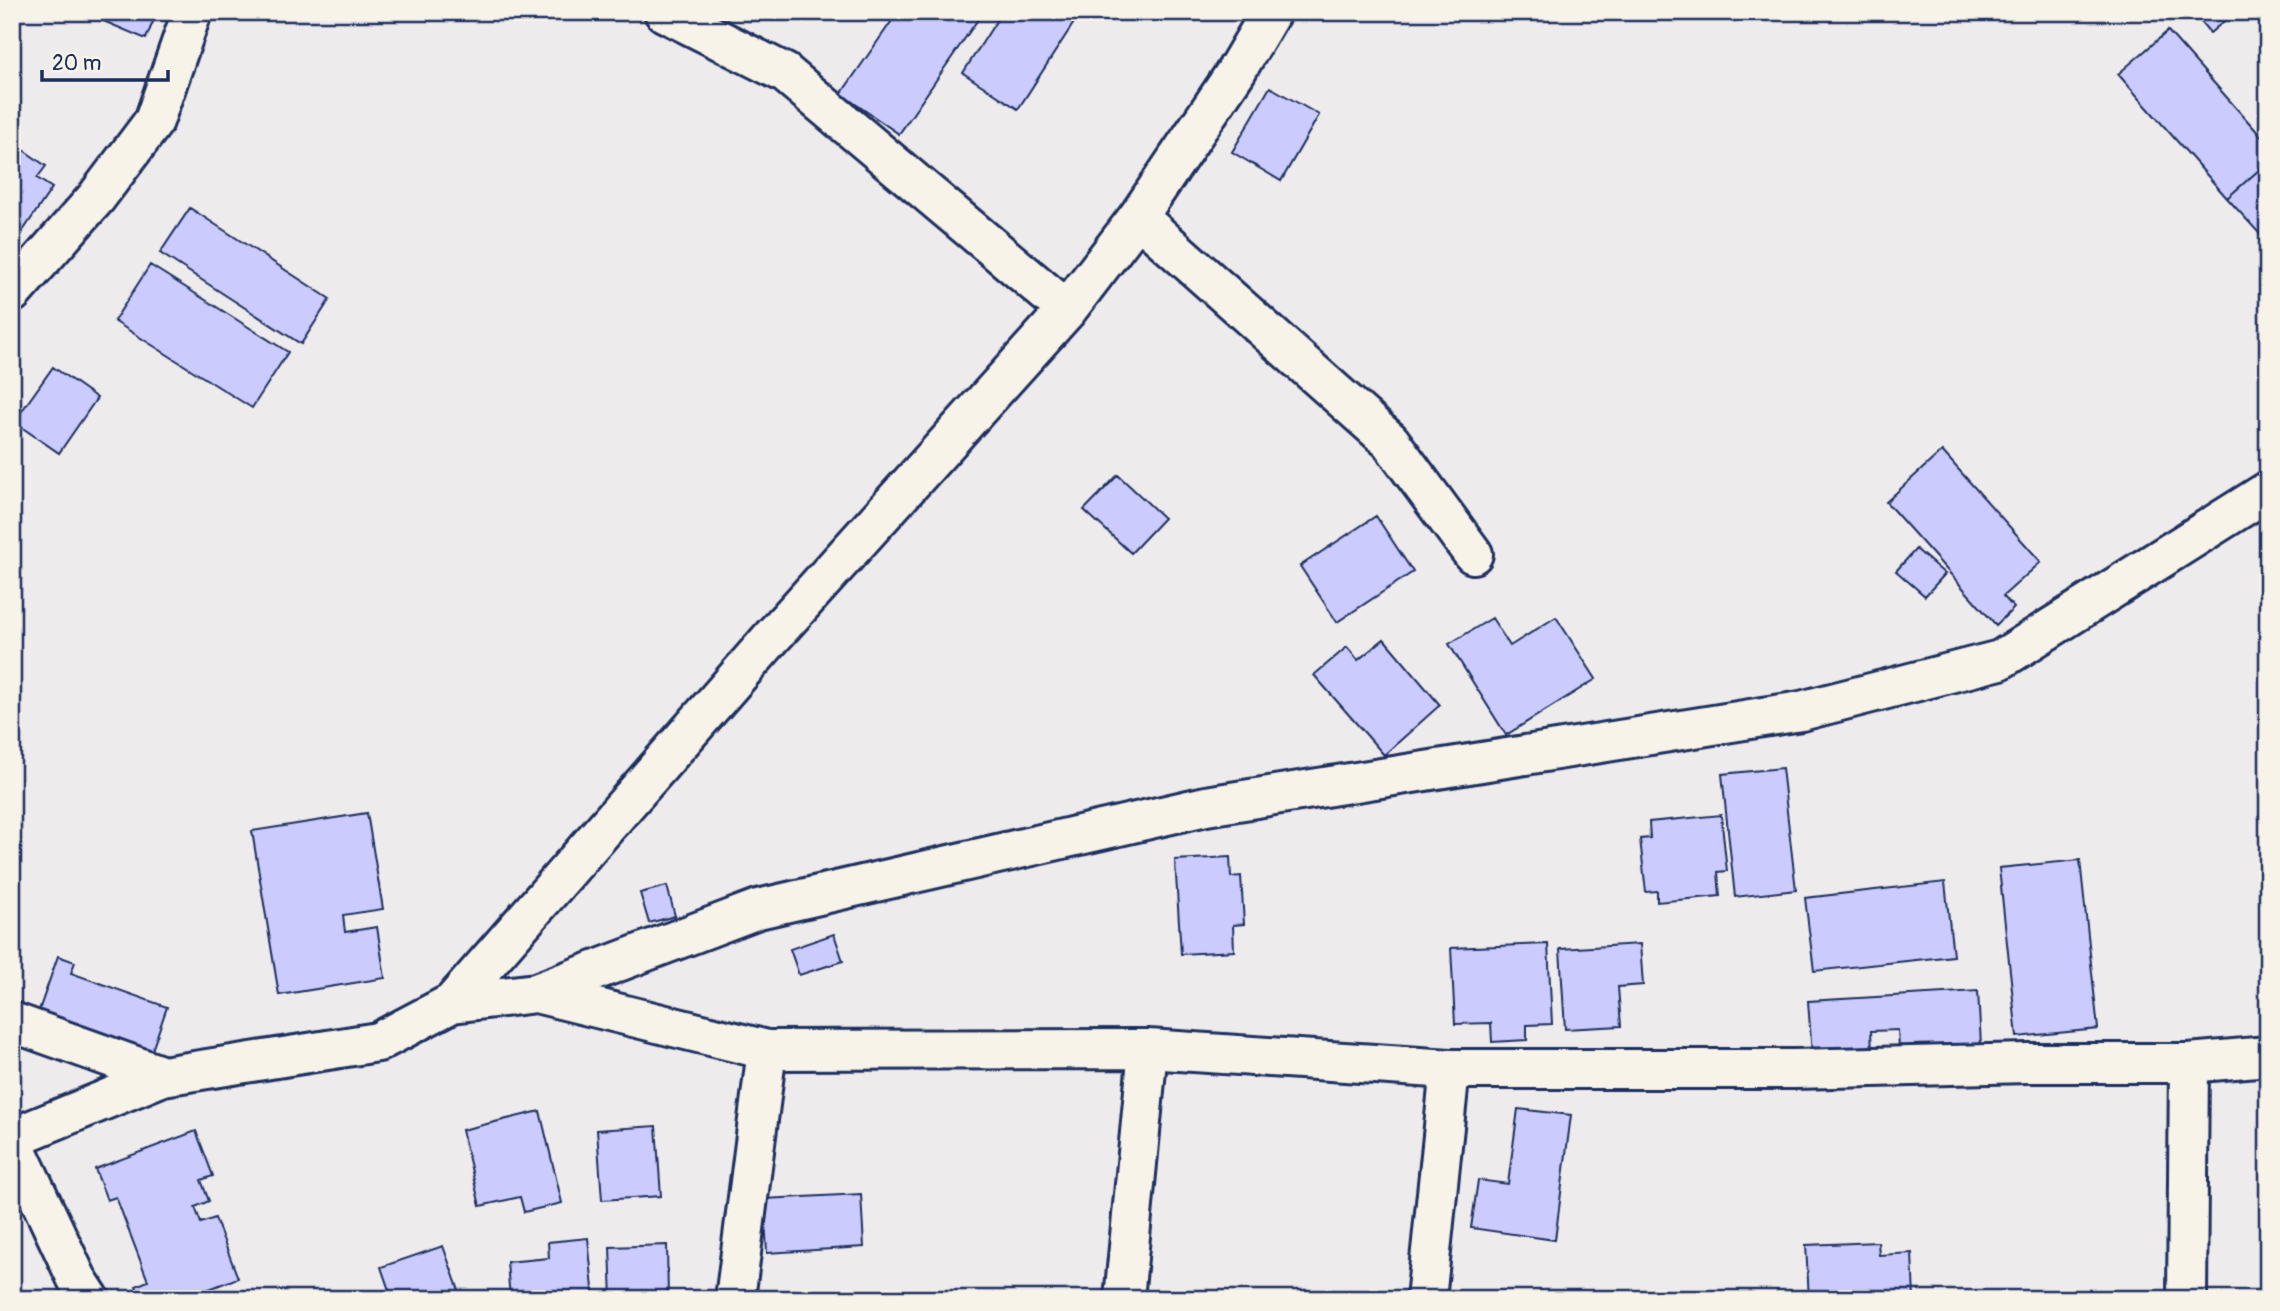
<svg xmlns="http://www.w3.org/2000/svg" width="2280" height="1311" viewBox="0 0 2280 1311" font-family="Pangolin,sans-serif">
	<rect width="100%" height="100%" fill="#eeebec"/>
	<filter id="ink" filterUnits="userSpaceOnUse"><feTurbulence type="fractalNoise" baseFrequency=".0143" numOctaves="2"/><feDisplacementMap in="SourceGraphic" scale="14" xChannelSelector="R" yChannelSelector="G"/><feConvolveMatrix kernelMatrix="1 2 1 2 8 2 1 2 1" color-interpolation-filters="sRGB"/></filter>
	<g filter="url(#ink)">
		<!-- building -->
		<path fill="#cccbfe" stroke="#1b2f5e" stroke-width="2" d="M82,12H157L146,39Z
			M898,12H983L899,134L841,94Z
			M1002,12H1062L1075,21L1018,109L963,73Z
			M2193,12H2235L2210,33Z
			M2168,31L2268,144V162L2227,198L2118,74Z
			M1270,87L1319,115L1281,181L1232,152Z
			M12,142L46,166L37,178L52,188L14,244Z
			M2268,162V243L2227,198Z
			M190,208L330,299L301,344L160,253Z
			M150,265L288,352L252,408L114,321Z
			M53,367L97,398L59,453L14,422Z
			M1942,451L2041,562L2003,596L2014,608L1996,625L1886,502Z
			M1118,475L1164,518L1131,553L1084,510Z
			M1376,516L1413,572L1337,622L1300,566Z
			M1916,549L1945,574L1925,596L1896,571Z
			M2268,559V584L2259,562Z
			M1556,617L1596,679L1506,735L1449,644L1492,618L1510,646Z
			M1384,639L1440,705L1384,755L1314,675L1347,647L1358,660Z
			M1782,768L1796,890L1735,897L1722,774Z
			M367,813L383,909L343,915L345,932L377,927L385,978L279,995L252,831Z
			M1721,815L1727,871L1718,872L1720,896L1657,902V891L1646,892L1640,839L1650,838L1649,822Z
			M1230,857L1231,877L1241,876L1244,924L1233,925L1234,951L1181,954L1175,860Z
			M2080,860L2098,1029L2017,1037L1999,868Z
			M1945,882L1953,956L1814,971L1805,898Z
			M667,886L675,916L649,923L640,893Z
			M834,934L843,961L799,975L790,949Z
			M1548,944L1552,1024L1527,1025V1040L1492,1042L1491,1023L1455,1024L1451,948Z
			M1640,944L1643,985L1618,987L1621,1026L1565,1029L1560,949Z
			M58,956L75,962L71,973L167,1007L149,1059L36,1019Z
			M1978,991L1981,1045L1899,1049L1898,1030L1871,1031L1872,1051L1812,1055L1808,1001Z
			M1518,1109L1571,1115L1555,1240L1471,1228L1478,1180L1508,1184Z
			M540,1111L562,1203L524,1212L520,1197L480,1206L462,1130Z
			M656,1126L661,1196L602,1200L597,1130Z
			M196,1131L213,1176L201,1180L209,1201L195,1207L201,1223L215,1218L238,1278L183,1299H141L136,1286L148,1281L116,1197L107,1200L95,1169Z
			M861,1194L864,1247L767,1253L764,1199Z
			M588,1238L594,1299H510L507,1262L549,1258L548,1242Z
			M1878,1242L1879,1255L1912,1253L1914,1299H1809L1806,1245Z
			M667,1245L668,1299H612L610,1247Z
			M443,1246L462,1299H392L381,1267Z"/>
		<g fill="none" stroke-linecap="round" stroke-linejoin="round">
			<defs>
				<path id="minor" d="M664,12L785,73L1067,310
					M1138,217L1390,441L1473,554
					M12,293L96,198L154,121L192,12
					M536,993L758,909L1206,806L1801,711L2000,660L2268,491
					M452,1003L772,637L1067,310L1138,217L1235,73L1271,12
					M12,1022L163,1076
					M12,1138L163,1076L378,1042L452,1003L536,993L767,1050L1148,1049L1450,1069H1795L2028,1063H2189L2268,1056
					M12,1140L77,1279L90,1299
					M735,1299L767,1050
					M1124,1299L1148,1049
					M1426,1299L1450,1069
					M2187,1299L2189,1063"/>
			</defs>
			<!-- minor casing -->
			<use href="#minor" stroke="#1b2f5e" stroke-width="44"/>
			<!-- minor -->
			<use href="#minor" stroke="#f7f3e8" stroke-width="38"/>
		</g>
	</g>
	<!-- margin -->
	<rect width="2280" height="1311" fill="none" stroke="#f7f3e8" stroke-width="42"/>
	<rect x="21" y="21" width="2238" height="1269" fill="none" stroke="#1b2f5e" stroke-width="2.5" filter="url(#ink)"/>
	<!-- scale -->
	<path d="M42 70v10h126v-10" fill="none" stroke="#1b2f5e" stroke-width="3.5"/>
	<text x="52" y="70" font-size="21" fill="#1b2f5e" stroke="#f7f3e8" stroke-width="5" paint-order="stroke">20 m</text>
</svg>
